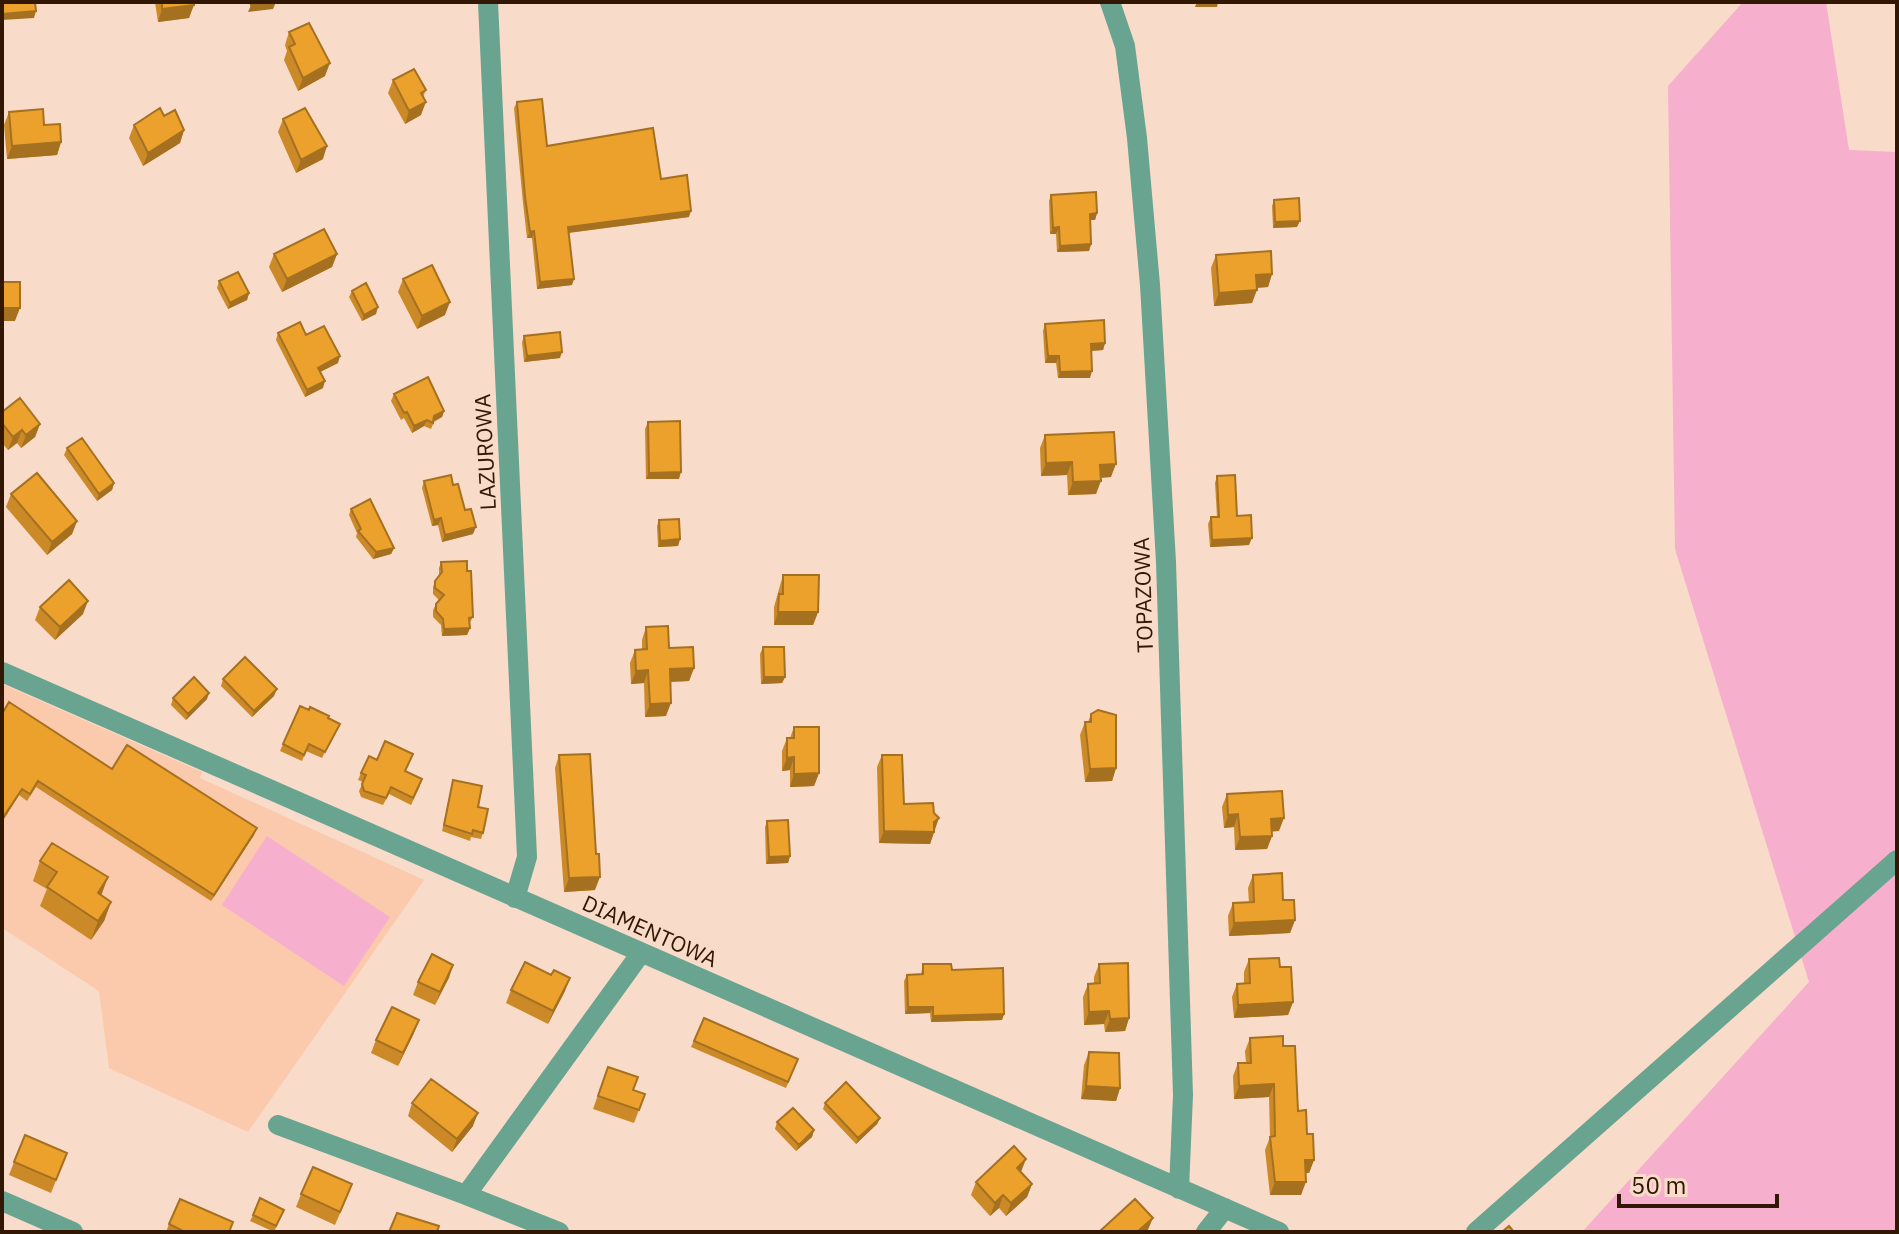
<svg xmlns="http://www.w3.org/2000/svg" width="1899" height="1234" viewBox="0 0 1899 1234" font-family="'IBM Plex Sans',sans-serif">
	<rect width="100%" height="100%" fill="#f9dbc9"/>
	<!-- built -->
	<path fill="#fbc9ac" d="M2,684L202,772L200,778L424,880L248,1132L109,1068L99,991L2,928Z"/>
	<!-- green -->
	<path fill="#f6afcd" d="M1743,2H1826L1849,150L1897,152V1232H1582L1809,982L1675,549L1668,86Z
		M267,836L390,917L344,986L222,905Z"/>
	<g fill="none" stroke-linecap="round" stroke-linejoin="round">
		<!-- minor -->
		<path stroke="#69a491" stroke-width="20" d="M488,2L527,857L515,898
			M1110,2L1125,46L1137,138L1150,285L1166,562L1183,1095L1179,1189
			M2,672L1279,1232
			M278,1125L466,1195L641,953
			M466,1195L559,1232
			M2,1201L73,1232
			M1206,1232L1225,1208
			M1476,1232L1897,860"/>
	</g>
	<!-- wall -->
	<path fill="#cb8a27" d="M155,2H194L189,18L158,22Z
		M289,32L325,76L298,91L284,60L287,51L285,45Z
		M393,80L426,90L423,97L421,115L405,124L388,93Z
		M517,102L547,146L661,179L689,217L569,233L572,285L537,289L532,238H527L523,203L514,108Z
		M9,112L44,125L61,142L57,155L7,159L4,125Z
		M283,119L323,159L296,173L278,132Z
		M134,125L184,130L180,143L143,166L129,138Z
		M1051,195L1097,213L1095,220H1090L1091,244L1089,251L1057,252L1056,234H1050L1049,201Z
		M1274,200L1297,227L1273,228L1272,206Z
		M274,254H337L332,267L282,292L269,267Z
		M1216,255L1272,274L1268,287L1256,288L1252,303L1214,306L1211,268Z
		M403,279L445,315L417,329L398,292Z
		M219,281L249,293L247,300L228,309L217,288Z
		M352,291L376,314L362,321L349,297Z
		M1045,324L1105,343L1103,350L1091,351L1090,378H1058L1056,363H1045L1043,331Z
		M278,333L306,335L338,363L320,372L323,388L305,397L276,340Z
		M524,336L560,358L524,362L522,342Z
		M394,394L444,411L442,417L434,422L431,429L424,426L412,433L404,418L401,420L391,401Z
		M2,412L40,424L35,437L21,448L17,443L8,450L2,443Z
		M648,422L679,479H646L645,429Z
		M1045,435L1111,477L1100,478L1096,494L1068,495L1067,475L1041,476L1040,448Z
		M67,448L114,483L112,490L97,501L64,455Z
		M1217,476L1249,545L1210,547L1208,524L1211,517H1217L1215,483Z
		M424,481L453,485L473,534L442,542L438,525L432,526L422,488Z
		M11,494L77,521L72,534L47,555L6,507Z
		M351,509L394,548L391,554L373,559L356,537L357,533L349,515Z
		M659,520L680,539L678,546L658,547L657,526Z
		M441,562L473,617L469,624L470,628L467,635L442,636L441,625L433,617V610L436,604L439,600L433,594V587L435,581L439,576V568Z
		M783,575L818,612L813,625H774V607Z
		M40,607L83,614L55,640L35,620Z
		M646,627L669,648L694,668L689,681L670,682L666,716L645,717L644,683L631,684L630,663L635,650L642,649V640Z
		M763,647L785,677L782,683L761,684L760,654Z
		M223,679L274,696L252,717L221,686Z
		M173,698L207,699L186,720L171,705Z
		M2,714L112,769L254,835L211,901L36,787L27,801L19,795L2,822Z
		M1091,714L1116,768L1112,781L1085,782L1080,735L1085,722H1088Z
		M328,718L340,724L322,758L306,751L302,761L280,751L283,744Z
		M794,727L819,773L814,786L790,787V770L782,771V751L787,738H790Z
		M559,755L595,890L564,892L555,768Z
		M882,755L904,804L934,832L930,844L879,843L877,767Z
		M406,771L420,786L411,805L389,794L383,805L361,797L359,791L363,782L358,780L361,773Z
		M453,780L478,807L483,833L481,839L471,837L470,841L442,831Z
		M1227,794L1279,831H1272V836L1267,849L1235,850L1234,827L1224,828L1222,807Z
		M767,821L790,856L788,863L766,864L765,827Z
		M40,861L111,902L104,921L91,940L40,906L47,889L33,881Z
		M1253,875L1283,900L1295,920L1290,933L1229,936L1228,916L1233,903H1249L1248,888Z
		M1249,959L1293,1002L1288,1015L1234,1018L1232,997L1237,984H1244V972Z
		M923,964L952,970L1004,1014L1002,1020L931,1022L930,1013L905,1014L904,981L907,975L921,974Z
		M1099,964L1129,1018L1125,1031L1105,1032L1104,1024L1084,1025L1083,997L1088,984L1094,983V977Z
		M453,965L435,1005L413,995L418,982Z
		M511,990L565,991L548,1024L506,1003Z
		M704,1018L798,1059L786,1088L691,1047Z
		M414,1033L398,1066L371,1053L376,1040Z
		M1250,1038L1283,1046L1298,1111L1307,1134L1314,1160L1309,1173H1306L1301,1195H1270L1265,1150L1270,1137L1269,1097L1234,1099L1233,1076L1238,1063H1246L1245,1051Z
		M1089,1052L1120,1088L1116,1101L1081,1099L1084,1065Z
		M608,1067L633,1090L645,1094L634,1123L593,1109Z
		M412,1103L473,1126L452,1152L408,1116Z
		M825,1103L880,1118L877,1124L856,1144L823,1109Z
		M777,1122L814,1130L812,1137L796,1151L775,1129Z
		M67,1153L51,1193L9,1175L14,1162Z
		M1021,1172L1032,1184L1027,1197L1006,1216L999,1208L990,1216L971,1195L976,1182Z
		M301,1194L347,1197L335,1225L296,1207Z
		M284,1210L274,1232L250,1221L253,1215Z
		M233,1222L230,1232H166L169,1224Z"/>
	<!-- shaded-wall -->
	<path fill="#a57120" d="M276,2L273,9L248,12L251,5Z
		M1197,2H1218L1217,7H1195Z
		M194,5L189,18L158,22L162,9Z
		M36,11L34,18L2,20V14Z
		M330,63L325,76L298,91L303,78Z
		M426,102L421,115L405,124L409,111Z
		M184,130L180,143L143,166L148,153Z
		M61,142L57,155L7,159L12,146Z
		M327,146L323,159L296,173L301,160Z
		M691,211L689,217L566,233L568,227Z
		M1097,213L1095,220H1087L1090,214Z
		M1300,221L1297,227L1273,228L1275,222Z
		M1059,227L1056,234H1050L1053,228Z
		M534,231L532,238H527L530,232Z
		M1091,244L1089,251L1057,252L1060,246Z
		M337,254L332,267L282,292L287,279Z
		M1272,274L1268,287L1251,288L1256,275Z
		M574,279L572,285L537,289L540,282Z
		M1257,290L1252,303L1214,306L1219,293Z
		M249,293L247,300L228,309L230,303Z
		M450,302L445,315L417,329L422,316Z
		M378,307L376,314L362,321L364,315Z
		M2,308H20L15,321H2Z
		M1105,343L1103,350L1088,351L1091,344Z
		M562,352L560,358L524,362L527,356Z
		M340,356L338,363L316,374L318,368Z
		M1048,356H1059L1056,363H1045Z
		M1092,371L1090,378H1058L1060,372Z
		M325,381L323,388L305,397L307,390Z
		M444,411L442,417L432,422L434,416Z
		M427,420L424,426L412,433L414,426Z
		M40,424L35,437L21,448L26,435Z
		M22,430L17,443L8,450L13,437Z
		M1072,462L1067,475L1041,476L1046,463Z
		M1116,464L1111,477L1095,478L1100,465Z
		M681,472L679,479H646L649,473Z
		M1101,481L1096,494L1068,495L1073,482Z
		M114,483L112,490L97,501L99,494Z
		M441,518L438,525L432,526L434,520Z
		M77,521L72,534L47,555L52,542Z
		M476,527L473,534L442,542L445,535Z
		M1252,538L1249,545L1210,547L1212,540Z
		M680,539L678,546L658,547L660,541Z
		M394,548L391,554L373,559L376,552Z
		M88,601L83,614L55,640L60,627Z
		M778,612H818L813,625H774Z
		M470,628L467,635L442,636L444,629Z
		M694,668L689,681L665,682L670,669Z
		M648,670L644,683L631,684L636,671Z
		M764,677H785L782,683L761,684Z
		M277,689L274,696L252,717L254,711Z
		M209,693L207,699L186,720L188,714Z
		M671,703L666,716L645,717L650,704Z
		M794,757L790,770L782,771L787,758Z
		M1116,768L1112,781L1085,782L1090,769Z
		M819,773L814,786L790,787L794,774Z
		M22,789L19,795L2,822V819Z
		M1238,814L1234,827L1224,828L1228,815Z
		M939,818L930,844L879,843L884,831L934,822Z
		M1284,818L1279,831L1266,832L1271,819Z
		M257,828L254,835L211,901L214,895Z
		M1272,836L1267,849L1235,850L1240,837Z
		M790,856L788,863L766,864L769,857Z
		M108,877L101,896L98,893Z
		M600,877L595,890L564,892L569,878Z
		M111,902L104,921L91,940L98,921Z
		M1295,920L1290,933L1229,936L1234,923Z
		M453,965L449,978L435,1005L440,992Z
		M570,978L565,991L548,1024L553,1011Z
		M1293,1002L1288,1015L1234,1018L1238,1005Z
		M908,1007H933L930,1013L905,1014Z
		M1109,1011L1104,1024L1084,1025L1089,1012Z
		M1004,1014L1002,1020L931,1022L933,1016Z
		M1129,1018L1125,1031L1105,1032L1110,1019Z
		M419,1020L414,1033L398,1066L403,1053Z
		M1274,1084L1269,1097L1234,1099L1239,1086Z
		M1086,1086L1120,1088L1116,1101L1081,1099Z
		M478,1113L473,1126L452,1152L457,1139Z
		M880,1118L877,1124L856,1144L858,1138Z
		M814,1130L812,1137L796,1151L799,1145Z
		M1026,1159L1021,1172L1017,1168Z
		M1305,1160H1314L1309,1173H1301Z
		M1275,1182H1306L1301,1195H1270Z
		M1032,1184L1027,1197L1006,1216L1011,1203Z
		M1003,1195L999,1208L990,1216L995,1203Z
		M1153,1218L1147,1232H1137Z"/>
	<!-- building -->
	<path fill="#eca12d" stroke="#a57120" stroke-width="2" d="M2,2H35L36,11L2,14Z
		M162,2H194V5L162,9Z
		M250,2H276L251,5Z
		M309,23L330,63L303,78L289,47L295,44L289,32Z
		M414,69L426,90L421,93L426,102L409,111L393,80Z
		M542,99L547,146L653,128L661,179L687,175L691,211L568,227L574,279L540,282L534,231L530,232L525,197L517,102Z
		M160,108L164,116L175,110L184,130L148,153L134,125Z
		M305,108L327,146L301,160L283,119Z
		M43,109L44,125L60,124L61,142L12,146L9,112Z
		M1096,192L1097,213L1090,214L1091,244L1060,246L1059,227L1053,228L1051,195Z
		M1299,198L1300,221L1275,222L1274,200Z
		M324,229L337,254L287,279L274,254Z
		M1271,251L1272,274L1256,275L1257,290L1219,293L1216,255Z
		M432,265L450,302L422,316L403,279Z
		M238,272L249,293L230,303L219,281Z
		M2,282H20V308H2Z
		M366,283L378,307L364,315L352,291Z
		M1104,320L1105,343L1091,344L1092,371L1060,372L1059,356H1048L1045,324Z
		M300,322L306,335L324,326L340,356L318,368L325,381L307,390L278,333Z
		M560,332L562,352L527,356L524,336Z
		M428,377L444,411L434,416L433,423L427,420L414,426L407,412L404,413L394,394Z
		M20,398L40,424L26,435L22,430L13,437L2,423V412Z
		M680,421L681,472L649,473L648,422Z
		M1114,432L1116,464L1100,465L1101,481L1073,482L1072,462L1046,463L1045,435Z
		M82,438L114,483L99,494L67,448Z
		M37,473L77,521L52,542L11,494Z
		M451,475L453,485L458,484L465,510L471,509L476,527L445,535L441,518L434,520L424,481Z
		M1235,475L1237,516L1251,515L1252,538L1212,540L1211,517H1219L1217,476Z
		M370,499L394,548L376,552L358,531L361,529L351,509Z
		M679,519L680,539L660,541L659,520Z
		M467,561V571H471L473,617L469,618L470,628L444,629L443,619L436,611V604L444,595L435,588V581L442,572L441,562Z
		M783,575H819L818,612H778L779,594H783Z
		M69,580L88,601L60,627L40,607Z
		M668,626L669,648L693,647L694,668L670,669L671,703L650,704L648,670L636,671L635,650L647,649L646,627Z
		M763,647H784L785,677H764Z
		M245,657L277,689L254,711L223,679Z
		M194,677L209,693L188,714L173,698Z
		M9,702L112,769L127,745L257,828L214,895L38,781L30,794L22,789L2,819V714Z
		M300,706L309,710L310,707L329,716L328,718L340,724L325,752L309,744L304,755L283,744Z
		M1098,710L1116,715V768L1090,769L1085,722H1091V714Z
		M794,727H819V773L794,774V757L787,758V738H794Z
		M385,741L413,754L405,771L422,779L413,798L391,787L386,798L364,791L362,784L366,775L361,773L369,756L377,760Z
		M590,754L596,854H599L600,877L569,878L559,755Z
		M882,755H902L904,804L933,803L934,813L939,818L934,822V832L884,831Z
		M453,780L482,786L478,807L488,809L483,833L473,830L472,834L444,825Z
		M1282,791L1284,818L1271,819L1272,836L1240,837L1238,814L1228,815L1227,794Z
		M788,820L790,856L769,857L767,821Z
		M52,843L108,877L98,893L111,902L98,921L47,887L57,872L40,861Z
		M1282,873L1283,900H1294L1295,920L1234,923L1233,903L1254,902L1253,875Z
		M432,954L453,965L440,992L418,982Z
		M1279,958L1280,967H1291L1293,1002L1238,1005L1237,984L1250,983L1249,959Z
		M525,962L551,975L554,970L570,978L553,1011L511,990Z
		M1128,963L1129,1018L1110,1019L1109,1011L1089,1012L1088,984L1100,983L1099,964Z
		M923,964H951L952,970L1003,968L1004,1014L933,1016V1007H908L907,975L923,974Z
		M392,1007L419,1020L403,1053L376,1040Z
		M704,1018L798,1059L788,1082L694,1041Z
		M1283,1036V1046H1295L1298,1111L1306,1110L1307,1134H1313L1314,1160H1305L1306,1182H1275L1270,1137L1275,1136L1274,1084L1239,1086L1238,1063H1251L1250,1038Z
		M1089,1052L1119,1053L1120,1088L1086,1086Z
		M608,1067L638,1077L633,1090L645,1094L639,1110L598,1096Z
		M431,1079L478,1113L457,1139L412,1103Z
		M846,1082L880,1118L858,1138L825,1103Z
		M793,1108L814,1130L799,1145L777,1122Z
		M25,1135L67,1153L56,1180L14,1162Z
		M1014,1146L1026,1159L1017,1168L1032,1184L1011,1203L1003,1195L995,1203L976,1182Z
		M313,1167L352,1184L340,1212L301,1194Z
		M260,1198L284,1210L276,1226L253,1215Z
		M180,1199L233,1222L229,1232H185L169,1224Z
		M1135,1199L1153,1218L1137,1232H1099Z
		M397,1213L439,1226L437,1232H389Z
		M1509,1226L1514,1232H1502Z"/>
	<g text-anchor="middle" stroke-width="6" stroke-linejoin="round" paint-order="stroke">
		<!-- street labels -->
		<g font-size="22" fill="#321705" stroke="#f9dbc9">
			<text transform="translate(485 452) rotate(-93)" y="8">LAZUROWA</text>
			<text transform="translate(1143 595) rotate(-92)" y="8">TOPAZOWA</text>
			<text transform="translate(650 931) rotate(24)" y="8">DIAMENTOWA</text>
		</g>
	</g>
	<!-- border -->
	<rect width="1899" height="1234" fill="none" stroke="#321705" stroke-width="8"/>
	<!-- scale -->
	<path d="M1619 1194v12h158v-12" fill="none" stroke="#321705" stroke-width="4"/>
	<text x="1631" y="1194" font-size="24" fill="#321705" stroke="#f9dbc9" stroke-width="6" paint-order="stroke">50 m</text>
</svg>
